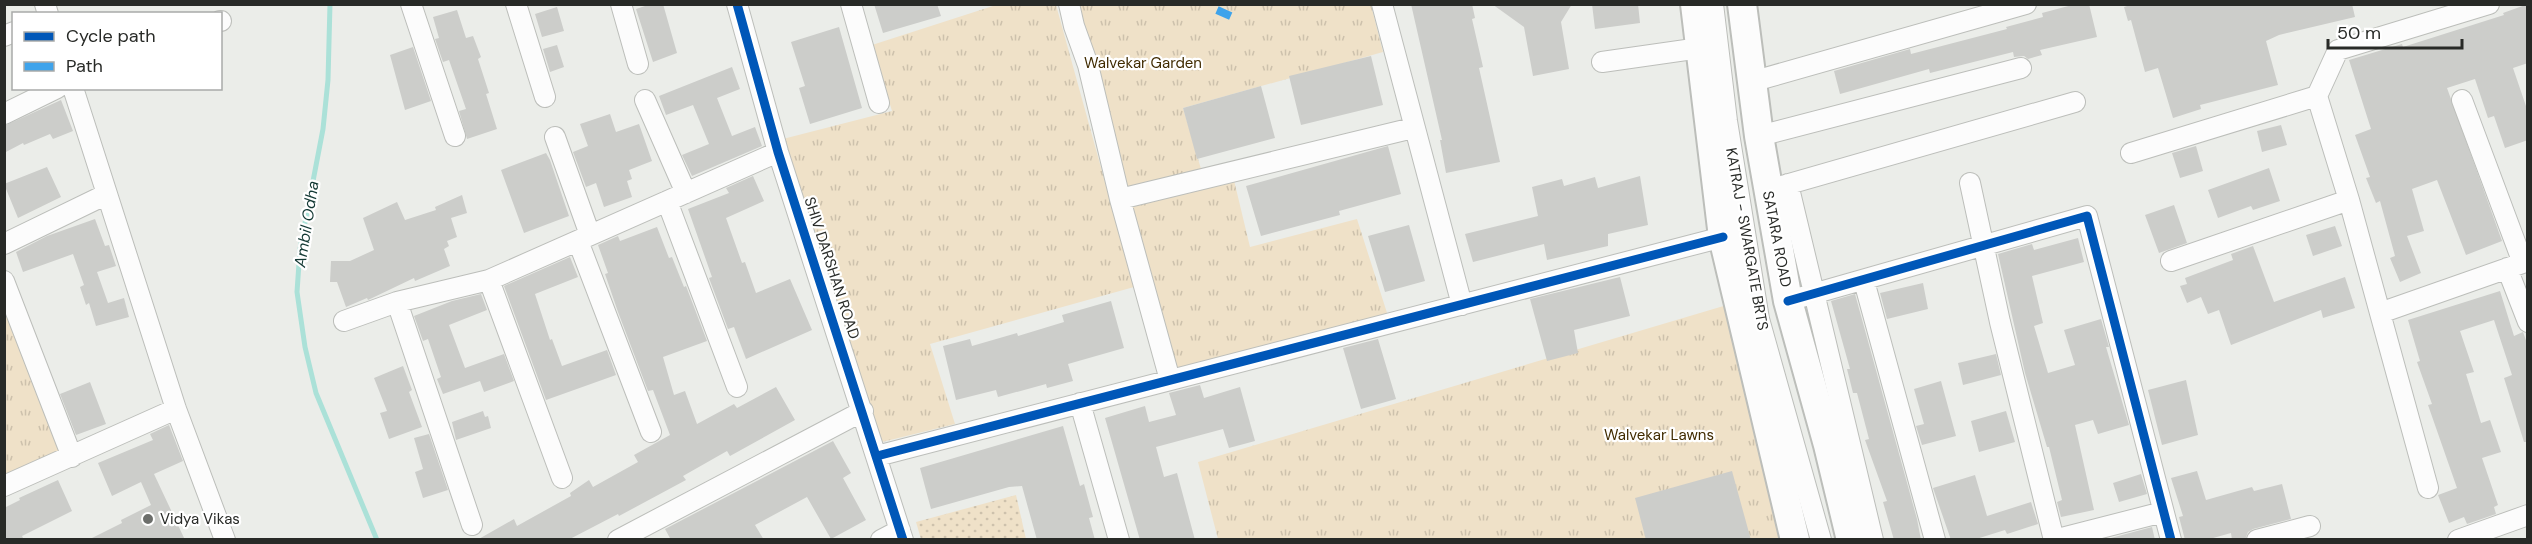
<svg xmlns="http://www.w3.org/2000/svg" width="2532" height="544" viewBox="0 0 2532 544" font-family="'DM Sans',sans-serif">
	<defs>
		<pattern id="grass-dots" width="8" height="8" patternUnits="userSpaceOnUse" patternTransform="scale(1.5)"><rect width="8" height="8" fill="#efe1c8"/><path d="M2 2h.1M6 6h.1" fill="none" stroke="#cdc1ac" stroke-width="1.8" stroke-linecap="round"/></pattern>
		<pattern id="park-tufts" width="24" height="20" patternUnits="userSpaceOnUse" patternTransform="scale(1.5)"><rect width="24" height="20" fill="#efe1c8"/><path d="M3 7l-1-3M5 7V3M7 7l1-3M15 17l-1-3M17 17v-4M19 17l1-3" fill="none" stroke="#cdc1ac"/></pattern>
	</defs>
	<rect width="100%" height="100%" fill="#ebede9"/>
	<!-- grass -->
	<path fill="url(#grass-dots)" d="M1016,495L1026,539H921L916,522Z"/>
	<!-- park -->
	<path fill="url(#park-tufts)" d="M996,5H1056L1134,287L930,344L955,424L874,444L775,141L892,111L872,45Z
		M1065,5H1371L1383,52L1183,108L1204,179L1120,199Z
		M1232,172L1250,247L1357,219L1388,316L1170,380L1122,206Z
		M4,281L72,457L4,486Z
		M1737,302L1795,539H1218L1198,462Z"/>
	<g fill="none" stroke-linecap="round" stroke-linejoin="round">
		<!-- stream -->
		<path stroke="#abe1d8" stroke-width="5" d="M330,4L328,80L323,129L300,249L297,292L305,347L316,393L377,540"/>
	</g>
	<!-- building -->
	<path fill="#cccdca" d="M651,4H663L677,53L653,62L636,9Z
		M874,4H937L941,16L883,33Z
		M1411,4H1472L1475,18L1472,19L1483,67L1479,68L1500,162L1446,173L1440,140H1442Z
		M1492,4H1572L1561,22L1569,69L1533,76L1524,27Z
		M1592,4H1638L1640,23L1595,29Z
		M2076,4H2089L2097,37L2040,50L2042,55L2028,59L2024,56L2014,57L2013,52L1930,73L1929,69L1840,94L1834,71L1910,49L1911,54L2007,29L2006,27L2043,17L2042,13Z
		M2133,4H2352L2355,17L2279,35L2266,41L2278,85L2200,105L2201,109L2173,118L2158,68L2145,72L2131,20L2128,21L2124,7Z
		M2528,4V63L2513,68L2528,112V140L2505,148L2494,116L2488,118L2475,79L2447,88L2502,241L2466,255L2437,180L2412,189L2424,231L2407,236L2421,273L2400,282L2390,258L2395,256L2380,201L2376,203L2366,178L2370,177L2355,135L2371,129L2349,60L2402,44L2403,47L2504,15L2503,13Z
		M557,7L564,31L542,37L535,14Z
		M457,10L466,38L473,36L481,57L478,59L489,93L486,94L497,129L467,139L459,111L466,109L449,60L443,62L435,39L439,38L433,17Z
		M839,27L862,108L810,124L799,88L805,86L791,42Z
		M557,45L564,67L550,72L543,49Z
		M413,47L431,101L405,110L390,55Z
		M1371,56L1383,105L1301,125L1289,76Z
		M732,67L740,89L717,98L732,136L755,127L762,146L692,176L682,155L709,144L693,105L666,115L659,96Z
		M1261,86L1275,138L1197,159L1183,108Z
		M61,100L73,131L53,139L50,134L24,145L23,143L4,153V126Z
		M610,114L616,132L639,124L652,161L629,170L632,179L627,181L632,197L604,207L596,183L586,187L573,152L588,146L580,124Z
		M2281,125L2287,145L2262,152L2257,131Z
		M1388,146L1401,194L1339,211L1340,215L1261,236L1246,186Z
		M2196,146L2203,171L2180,178L2172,153Z
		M546,153L550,160L569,216L524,233L501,170Z
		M47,167L61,197L18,218L4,184Z
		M2269,168L2280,201L2253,210L2251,206L2218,218L2208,190Z
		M753,176L764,201L726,218L742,263L745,262L756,293L790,279L812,330L746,359L734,327L728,329L709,278L712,277L688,209L729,193L726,188Z
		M1640,176L1648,225L1608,234V246L1547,260L1544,244L1473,262L1465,234L1538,216L1532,187L1562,179L1564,186L1595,177L1598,188Z
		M462,195L467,213L451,218L457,237L447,241L449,246L444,249L450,266L415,281L414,278L368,300L367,298L346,307L337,282H330L331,261H350L374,250L363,218L397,202L405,220L436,210L435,207Z
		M2174,205L2187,243L2159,253L2145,215Z
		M95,219L105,246L109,245L116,266L97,272L108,303L124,298L129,317L96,326L89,303L86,305L80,287L84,285L73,254L23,272L16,252L47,236Z
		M1409,225L1425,281L1385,292L1368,236Z
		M2335,226L2342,246L2313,256L2306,235Z
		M657,227L669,258L672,257L684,287L686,286L707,341L663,357L674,395L685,391L697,424L734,404L737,408L776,387L795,420L730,456L727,451L683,476L686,480L619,516L618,514L568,540H477L514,519L517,526L571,496L570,493L589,480L593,487L638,462L634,455L670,435L653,390L648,391L618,312L605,274L608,273L598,245L618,236L620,241Z
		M2078,238L2084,262L2032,276L2043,323L2034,326L2048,373L2075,365L2064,330L2101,319L2109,347H2106L2129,425L2098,434L2093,420L2075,425L2094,510L2061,517L2057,502L2062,500L2049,447H2047L2025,373L1998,254L2032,244L2034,250Z
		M2253,246L2274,302L2345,277L2355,308L2323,318L2321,310L2231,345L2219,310L2208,314L2201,297L2187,303L2180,286L2187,284L2185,278L2233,260L2231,254Z
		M570,257L578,277L535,294L550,340L552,339L562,366L607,350L616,375L546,400L504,286Z
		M1620,277L1630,316L1574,330L1578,353L1547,361L1530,299Z
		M1923,283L1928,309L1887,319L1880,293Z
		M2500,291L2514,336L2523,332L2528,346V442H2524L2504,378L2512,375L2494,320L2460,331L2474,372L2466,374L2481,423L2490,420L2501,452L2482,458L2498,505L2494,507L2496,514L2467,524L2464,517L2449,523L2438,495L2457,488L2428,405L2432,404L2417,362L2420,361L2408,320Z
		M481,294L487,310L449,325L465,368L504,354L514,381L484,392L480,381L443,394L437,379L441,377L428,339L423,341L414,316L452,301Z
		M1855,294L1917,519L1921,540H1894L1883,502L1887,501L1865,440L1869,439L1857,393H1853L1847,369H1850L1831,301Z
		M1111,301L1124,348L1068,364L1073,381L1047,388L1046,384L998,397L996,390L956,400L943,346L970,339L972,346L1017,333L1018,336L1064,322L1062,315Z
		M1378,339L1396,399L1361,409L1343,348Z
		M1996,354L2001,375L1963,385L1958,363Z
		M403,366L412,390L409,392L422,427L389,439L380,413L387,411L374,378Z
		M2186,380L2198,435L2162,445L2148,390Z
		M1941,381L1956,436L1922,445L1916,426L1924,424L1914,389Z
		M90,382L106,424L76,435L60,394Z
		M1200,385L1204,398L1240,387L1255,441L1229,448L1223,429L1156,447L1164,477L1177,473L1195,540H1140L1105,418L1145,406L1149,422L1176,415L1169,393Z
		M483,411L485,417L488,416L491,428L456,440L452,422Z
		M2006,411L2015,442L1979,452L1971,421Z
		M169,425L183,461L154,474L185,540H88L122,523L121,520L151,505L141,482L112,496L98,463L153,440L150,434Z
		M1063,426L1080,486L1084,484L1093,517L1089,518L1095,540H1037L1022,486L1009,487L931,509L920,468Z
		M429,434L448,490L423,498L415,472L423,469L414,438Z
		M833,441L851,473L843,478L866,520L831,539L807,497L755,525L764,540H671L665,529Z
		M1732,471L1751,540H1646L1635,498Z
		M2197,471L2206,500L2252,487L2254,491L2282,484L2291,519L2253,529L2248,532L2245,540H2232L2231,533L2206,540H2185L2179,517L2183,516L2171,478Z
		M2141,474L2147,494L2119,502L2113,483Z
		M1975,475L1987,516L2031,502L2038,524L2007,534L2005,530L1973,540H1951L1933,488Z
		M58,480L72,511L22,536L24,540H4V508L20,500L19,498Z
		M2152,527L2155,540H2111V538Z"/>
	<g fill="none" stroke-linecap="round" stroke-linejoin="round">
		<defs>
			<path id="minor" d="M45,4L48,14
				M411,4L455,136
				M516,4L545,97
				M621,4L638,64
				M737,4L778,152L903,540
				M851,4L879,103
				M1069,4L1074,26L1088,65L1120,199L1170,380
				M1382,4L1462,305
				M1713,4L1727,121L1759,319L1821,540
				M220,21H221
				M4,36L14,32
				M1602,62L1700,48
				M1751,82L2026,4
				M73,88L176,409L225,540
				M2317,96L2349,200L2428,488
				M645,100L686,193
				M2462,100L2523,263
				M4,114L57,88
				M1759,136L2021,68
				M555,137L590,235
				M2131,153L2317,96L2338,50L2489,4
				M1970,183L2000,322L2054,540
				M1788,184L1873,540
				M1775,188L2075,102
				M1120,199L1413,128
				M667,201L737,387
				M578,241L651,432
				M4,244L107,194
				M2171,261L2349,200
				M2507,268L2528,322
				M489,280L562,478
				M4,281L72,457
				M1864,281L1935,540
				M1788,301L2087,216L2171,540
				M397,302L472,525
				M2380,313L2528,261
				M344,321L397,302L489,280L778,152
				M1080,403L1119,540
				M877,456L1723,237
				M4,486L176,409
				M618,540L863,411
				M881,540L900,530
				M2054,540L2163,512
				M2257,540L2310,526
				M2458,540L2528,515"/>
			<path id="highway" d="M1695,4L1723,237L1795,540
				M1742,4L1759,136L1788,301L1828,445L1851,540"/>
		</defs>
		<!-- minor casing -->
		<use href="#minor" stroke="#bcbeba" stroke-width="22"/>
		<!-- highway casing -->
		<use href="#highway" stroke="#bcbeba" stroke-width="32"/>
		<!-- minor -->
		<use href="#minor" stroke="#fcfcfc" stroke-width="20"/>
		<!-- highway -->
		<use href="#highway" stroke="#fcfcfc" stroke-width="28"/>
		<!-- quiet -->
		<path stroke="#3ea3eb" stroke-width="8" stroke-dasharray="15 8" stroke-linecap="butt" d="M1217,10L1235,18"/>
		<defs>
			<path id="cycleway" d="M737,4L778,152L903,540
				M1788,301L2087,216L2171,540
				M877,456L1723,237"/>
		</defs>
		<!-- cycleway casing -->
		<use href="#cycleway" stroke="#fff" stroke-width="13"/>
		<!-- cycleway -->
		<use href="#cycleway" stroke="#0057b8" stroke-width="9"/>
	</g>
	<!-- markers -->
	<circle fill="#6c6e6b" stroke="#fff" stroke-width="2" cx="148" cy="519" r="6"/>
	<g text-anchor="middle" stroke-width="4.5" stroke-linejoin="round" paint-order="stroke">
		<!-- park labels -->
		<g font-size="15" fill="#402b00" stroke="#fff">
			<text x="1143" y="68">Walvekar Garden</text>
			<text x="1659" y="440">Walvekar Lawns</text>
		</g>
		<!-- street labels -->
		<g font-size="15" fill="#282a27" stroke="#fff">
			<text transform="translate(1747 239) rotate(80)" y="5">KATRAJ - SWARGATE BRTS</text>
			<text transform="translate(1777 239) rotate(79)" y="5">SATARA ROAD</text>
			<text transform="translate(832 268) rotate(72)" y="5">SHIV DARSHAN ROAD</text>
		</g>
		<!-- poi labels -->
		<g font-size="15" fill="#282a27" stroke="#fff" text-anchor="start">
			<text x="160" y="524">Vidya Vikas</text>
		</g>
		<!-- water labels -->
		<g font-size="16" font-style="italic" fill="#133934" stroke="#fff">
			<text transform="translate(306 224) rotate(-81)" y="6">Ambil Odha</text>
		</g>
	</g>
	<!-- border -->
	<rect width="2532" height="544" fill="none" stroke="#282a27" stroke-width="12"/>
	<!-- legend -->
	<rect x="12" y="12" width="210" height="78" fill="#ffffff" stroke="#a9aaa9" stroke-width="1.5"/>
	<rect x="24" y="32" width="30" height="9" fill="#0057b8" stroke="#a9aaa9" stroke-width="1.5"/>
	<text x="66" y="42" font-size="18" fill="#282a27">Cycle path</text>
	<rect x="24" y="62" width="30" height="9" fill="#3ea3eb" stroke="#a9aaa9" stroke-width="1.5"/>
	<text x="66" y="72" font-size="18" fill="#282a27">Path</text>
	<!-- scale -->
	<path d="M2328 39v9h134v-9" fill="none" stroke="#282a27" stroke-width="3"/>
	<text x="2337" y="39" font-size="18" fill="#282a27" stroke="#ffffff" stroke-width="4.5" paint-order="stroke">50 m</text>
</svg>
